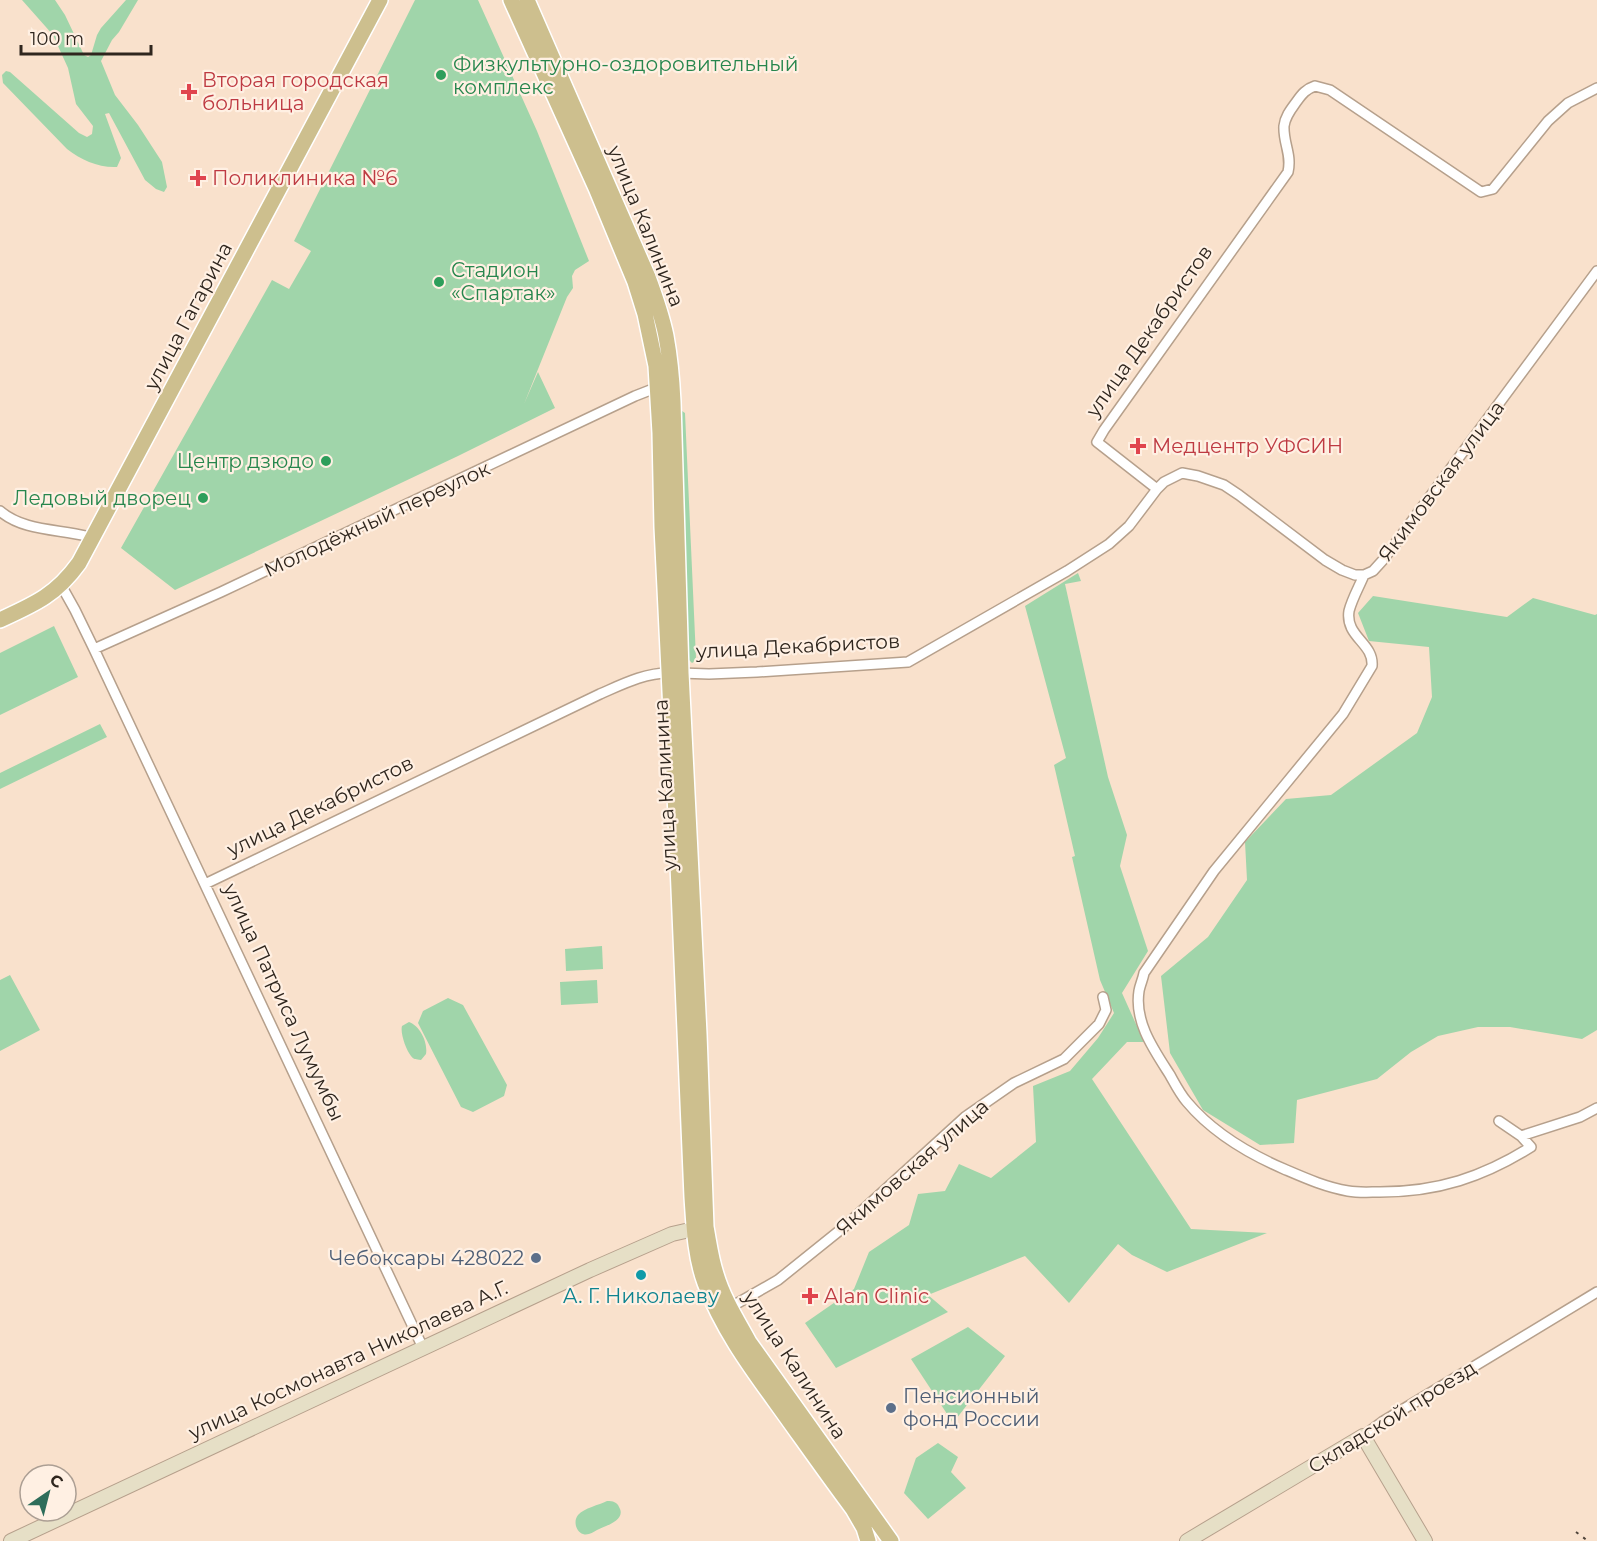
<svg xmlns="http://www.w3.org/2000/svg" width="1597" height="1541" viewBox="0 0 1597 1541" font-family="Montserrat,sans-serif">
	<rect width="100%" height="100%" fill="#f9e1cc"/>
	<!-- green -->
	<path fill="#a0d5aa" d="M22,0H55L65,15L84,55L88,57L91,55L97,35L101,28L126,0H138L119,32L112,40L101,61L115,95L138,125L162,162L167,187L164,192L156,189L145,180L109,113L105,114L121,158L117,167C99,168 81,160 67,149L3,83L2,75L6,71L10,72L79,133L87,137L92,134L93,126L76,104L68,68L53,35Z
		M415,0H478L537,131L589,261L575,270L572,276L573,288L567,297L524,404L538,372L555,408L458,456L175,590L121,548L272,280L289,289L311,251L294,241Z
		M682,411L685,413L696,658L695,661L692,663L688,659L680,412Z
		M1078,573L1081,581L1065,584L1108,777L1127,835L1120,866L1148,951L1122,993L1144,1042H1127L1092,1079L1191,1229L1267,1233L1167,1272L1132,1255L1118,1244L1069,1303L1025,1256L928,1295L948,1312L836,1368L805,1323L854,1289L869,1252L909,1225L918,1194L945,1191L959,1164L991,1178L1036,1142L1033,1086L1070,1071L1098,1038L1114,1013L1100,980L1072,857L1075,856L1054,765L1066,758L1025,606Z
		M1373,596L1507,617L1533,598L1595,615L1597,614V1030L1582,1039L1510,1027H1478L1438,1036L1411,1052L1377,1079L1297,1100L1294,1143L1260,1145L1203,1110L1170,1053L1161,976L1208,937L1247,880L1245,842L1286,799L1331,795L1417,733L1432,697L1429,647L1369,641L1358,613Z
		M54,626L78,677L0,715V653Z
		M100,724L107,737L0,789V773Z
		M602,946L603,969L566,971L565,949Z
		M10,975L40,1030L0,1051V980Z
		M597,980L598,1003L561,1005L560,982Z
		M448,998L463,1005L507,1085L504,1096L473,1112L461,1107L418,1023L423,1011Z
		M409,1022C420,1026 428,1042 426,1054L421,1060C416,1059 414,1060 411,1056C406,1050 400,1033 402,1026Z
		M968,1327L1005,1356L953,1423L911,1359Z
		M938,1443L958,1457L951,1472L966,1488L928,1519L904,1493L916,1458Z
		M607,1501C613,1501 617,1502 619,1507C627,1520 605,1526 597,1530C593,1532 588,1536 583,1534C576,1532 573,1521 578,1515C584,1508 599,1505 607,1501Z"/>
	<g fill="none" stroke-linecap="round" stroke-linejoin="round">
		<defs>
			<path id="street" d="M1157,489L1097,442L1104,430L1288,172C1292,154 1283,143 1284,126C1285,116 1292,108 1297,101C1302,94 1306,89 1315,86L1330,90L1481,192L1493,189L1548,121L1568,103L1597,88
				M0,511C23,531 58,529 86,536
				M61,585L75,610L94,649L423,1348
				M94,649L221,592L635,396L658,387
				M681,673L709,674L757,672L908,662L1067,571L1109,544L1129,526L1157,489L1164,482L1182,473L1198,476L1224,485L1239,495L1325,560L1342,570L1355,575H1364
				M205,884L600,694C623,684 644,673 669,673
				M1499,1121L1521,1136L1531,1147C1483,1177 1438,1192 1380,1192C1370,1192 1359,1193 1348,1191C1325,1187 1305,1178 1284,1169C1247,1153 1213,1133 1187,1102C1180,1094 1175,1084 1170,1075C1154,1050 1134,1022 1139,991C1140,985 1143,979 1144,973L1214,871L1343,714L1372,666C1374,643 1345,637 1349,611C1352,599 1359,587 1364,575L1373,571L1383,560L1597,271
				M1521,1136L1580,1117L1597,1108
				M729,1308L778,1280L844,1227L965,1117L1014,1083L1064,1059L1099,1024L1106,1010L1103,997
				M1363,1436L1382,1422L1597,1292"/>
			<path id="secondary" d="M11,1541L590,1270L672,1234L694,1229
				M1187,1541L1363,1436L1425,1541"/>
			<path id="primary" d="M511,0L596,188L635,282L645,314L656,366L660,433L662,527L675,794L692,1197C694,1226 695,1256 705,1283C721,1326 748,1364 775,1401C801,1437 826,1473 853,1509L864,1528L868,1541
				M527,0L648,277C655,296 662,316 666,336C670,358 672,380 673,402L681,673L699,1034L706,1227C709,1243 711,1259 716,1274C723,1298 737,1320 749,1342L891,1541
				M0,620C35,604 56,595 79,563L380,0"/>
		</defs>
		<!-- street casing -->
		<use href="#street" stroke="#b6a08c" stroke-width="12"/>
		<!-- secondary casing -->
		<use href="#secondary" stroke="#b6a08c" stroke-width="16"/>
		<!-- primary casing -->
		<use href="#primary" stroke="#fff" stroke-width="18"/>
		<!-- street -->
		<use href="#street" stroke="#fff" stroke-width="9"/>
		<!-- secondary -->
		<use href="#secondary" stroke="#e6dfc6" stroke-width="14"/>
		<!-- primary -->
		<use href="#primary" stroke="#cdbf8e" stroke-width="15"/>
		<!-- rail -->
		<path stroke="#4e4339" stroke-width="2" stroke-dasharray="3 6" stroke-linecap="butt" d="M1576,1532L1588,1541"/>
	</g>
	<!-- markers -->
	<g fill="#2e9e5b" stroke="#fff0e3" stroke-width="2">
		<circle cx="441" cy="75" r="6"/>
		<circle cx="439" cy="282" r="6"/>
		<circle cx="326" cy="461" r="6"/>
		<circle cx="203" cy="498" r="6"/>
	</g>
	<g fill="#e0444e" stroke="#fff0e3" stroke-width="2">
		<path d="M186 83h6v6h6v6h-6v6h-6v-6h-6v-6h6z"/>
		<path d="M195 169h6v6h6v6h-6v6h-6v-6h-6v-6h6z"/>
		<path d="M1135 437h6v6h6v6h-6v6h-6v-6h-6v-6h6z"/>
		<path d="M807 1287h6v6h6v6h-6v6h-6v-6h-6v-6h6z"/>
	</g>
	<g fill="#5c6f8a" stroke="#fff0e3" stroke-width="2">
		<circle cx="536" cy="1258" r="6"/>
		<circle cx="891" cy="1408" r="6"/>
	</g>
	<circle fill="#0f9aa8" stroke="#fff0e3" stroke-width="2" cx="641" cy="1275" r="6"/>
	<g text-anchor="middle" stroke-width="4.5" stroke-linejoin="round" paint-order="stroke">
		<!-- leisure labels -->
		<g font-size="20" fill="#27864d" stroke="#fff0e3" text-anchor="start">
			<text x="453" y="71">Физкультурно-оздоровительный<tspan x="453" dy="23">комплекс</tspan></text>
			<text x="451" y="277">Стадион<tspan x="451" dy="23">«Спартак»</tspan></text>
			<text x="314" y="468" text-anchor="end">Центр дзюдо</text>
			<text x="191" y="505" text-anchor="end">Ледовый дворец</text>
		</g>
		<!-- health labels -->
		<g font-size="20" fill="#be3a42" stroke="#fff0e3" text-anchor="start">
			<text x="202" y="87">Вторая городская<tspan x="202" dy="23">больница</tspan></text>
			<text x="212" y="185">Поликлиника №6</text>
			<text x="1152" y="453">Медцентр УФСИН</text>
			<text x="824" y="1303">Alan Clinic</text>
		</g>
		<!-- street labels -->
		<g font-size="20" fill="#2f261e" stroke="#fff0e3">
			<text transform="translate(646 226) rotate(68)" y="7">улица Калинина</text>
			<text transform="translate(188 316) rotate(-62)" y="7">улица Гагарина</text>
			<text transform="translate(1149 331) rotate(-55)" y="7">улица Декабристов</text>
			<text transform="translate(1441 481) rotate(-53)" y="7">Якимовская улица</text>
			<text transform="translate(377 519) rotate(-25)" y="7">Молодёжный переулок</text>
			<text transform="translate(798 646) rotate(-3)" y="7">улица Декабристов</text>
			<text transform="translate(665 785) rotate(-93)" y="7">улица Калинина</text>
			<text transform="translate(320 806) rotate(-26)" y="7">улица Декабристов</text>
			<text transform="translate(284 1002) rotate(65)" y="7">улица Патриса Лумумбы</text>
			<text transform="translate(912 1167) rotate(-41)" y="7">Якимовская улица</text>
			<text transform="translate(348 1360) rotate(-25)" y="7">улица Космонавта Николаева А.Г.</text>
			<text transform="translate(795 1365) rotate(57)" y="7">улица Калинина</text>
			<text transform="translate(1392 1417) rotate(-32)" y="7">Складской проезд</text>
		</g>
		<!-- service labels -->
		<g font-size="20" fill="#4e5e75" stroke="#fff0e3" text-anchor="end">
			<text x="524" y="1265">Чебоксары 428022</text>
			<text x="903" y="1403" text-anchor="start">Пенсионный<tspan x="903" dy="23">фонд России</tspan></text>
		</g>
		<!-- culture labels -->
		<g font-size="20" fill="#0d838f" stroke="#fff0e3">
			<text x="641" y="1303">А. Г. Николаеву</text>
		</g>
	</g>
	<!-- north arrow -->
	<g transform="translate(48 1493) rotate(35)"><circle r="28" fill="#fff0e3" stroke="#ac9f94" stroke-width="1.5"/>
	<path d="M0-4.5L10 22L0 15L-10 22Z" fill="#2e6d5a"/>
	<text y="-9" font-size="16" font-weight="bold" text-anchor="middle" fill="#2f261e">С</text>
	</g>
	<!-- scale -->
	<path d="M21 45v9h130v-9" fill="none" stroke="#2f261e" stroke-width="3"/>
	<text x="30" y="45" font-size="18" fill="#2f261e" stroke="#fff0e3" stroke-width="4.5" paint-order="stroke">100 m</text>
</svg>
